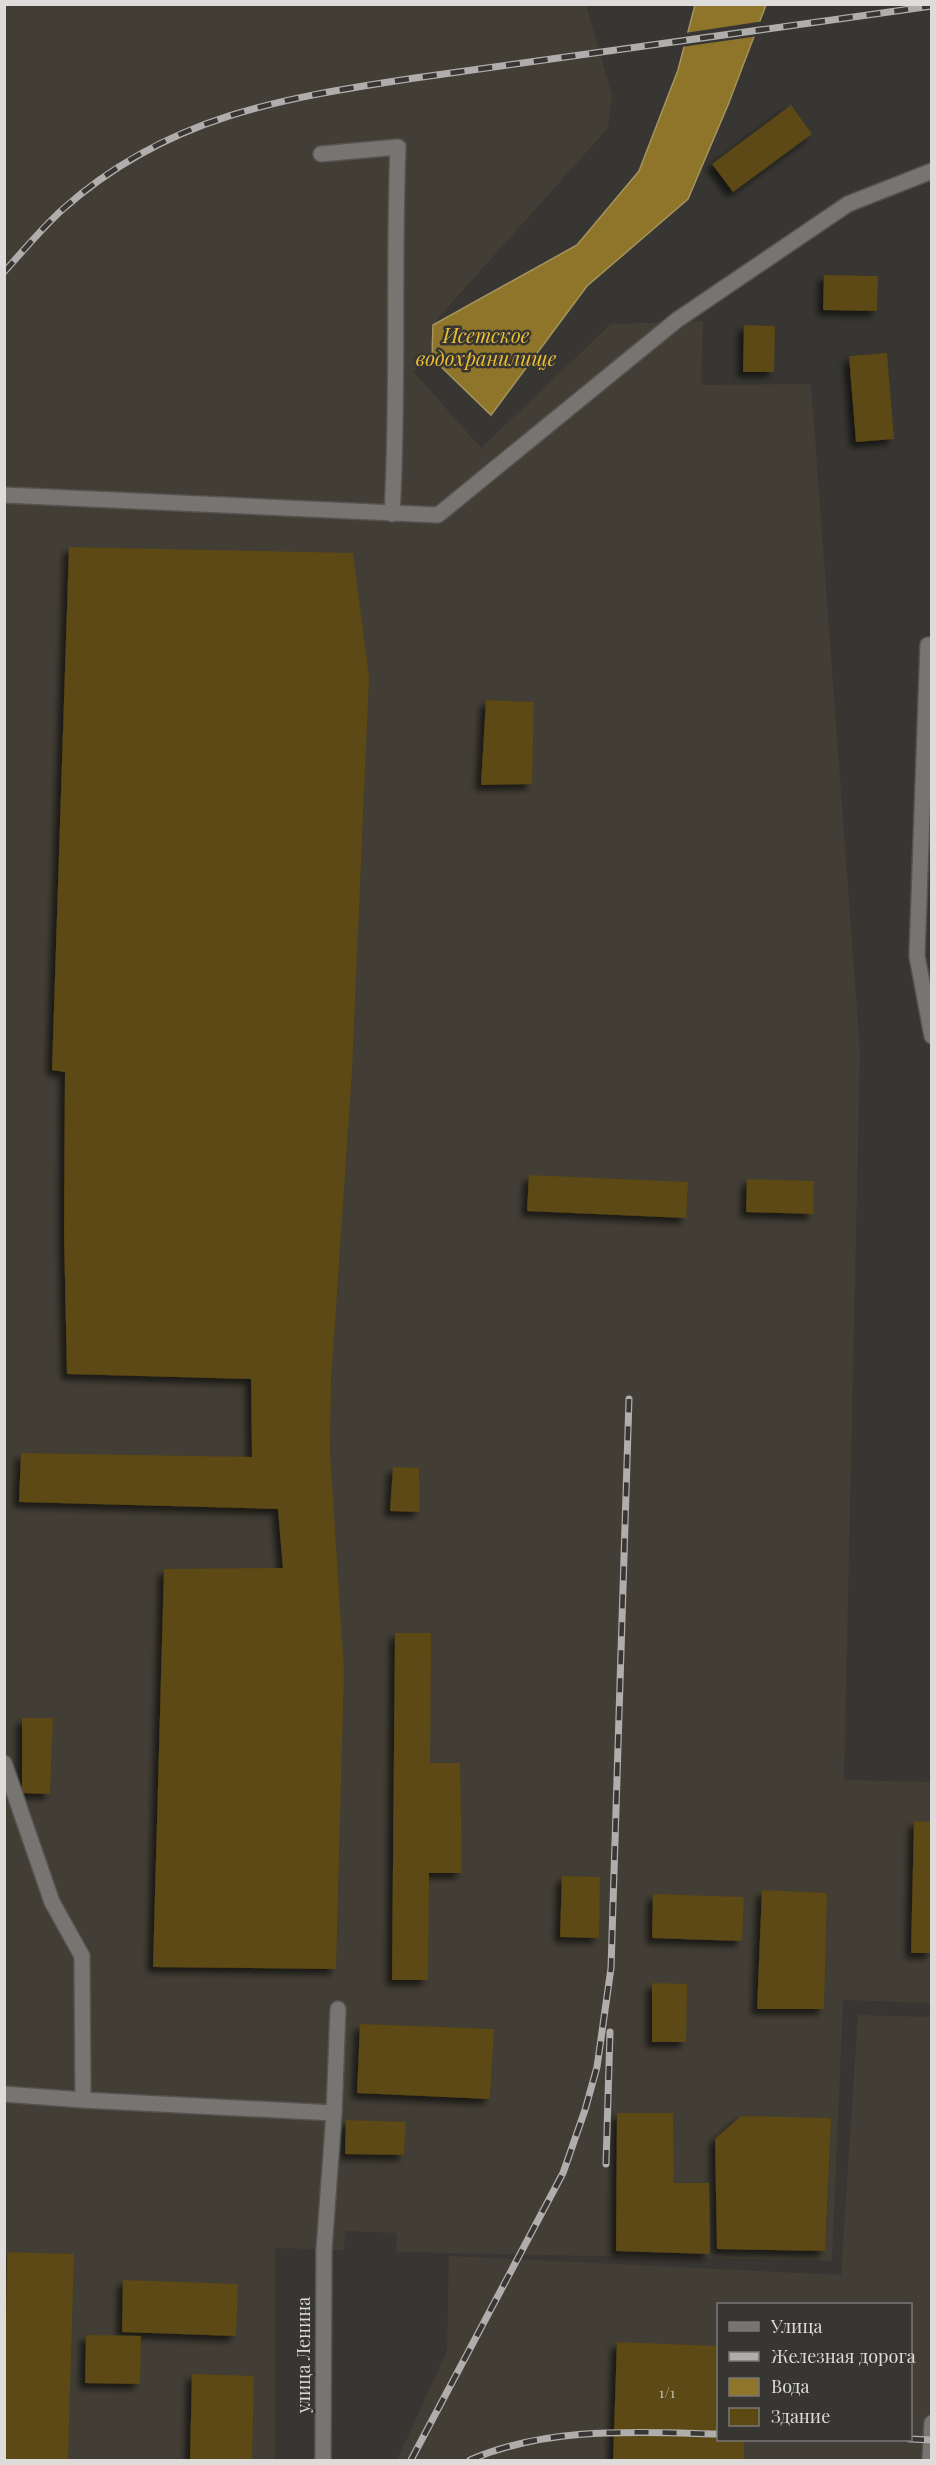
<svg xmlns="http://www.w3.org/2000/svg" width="936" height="2465" viewBox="0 0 936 2465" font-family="'Playfair Display',serif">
	<defs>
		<filter id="shadow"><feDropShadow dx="-5.5" dy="5.5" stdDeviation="3" flood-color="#0009"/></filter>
	</defs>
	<rect width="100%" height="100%" fill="#373633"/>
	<!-- built -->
	<path fill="#423e35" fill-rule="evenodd" d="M5,5H586L612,95L608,128L438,318L430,354L413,371L481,448L611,324L703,321L701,385L811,384L860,1051L844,1780L931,1782V2003L843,2000L832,2261L396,2252L397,2233L345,2231L344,2250L275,2248V2460H5Z
		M858,2015L931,2017V2460H397L447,2351L449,2256L841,2275ZM718,2304H910V2440H718Z"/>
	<!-- water -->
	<path fill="#8f7529" stroke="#a6945e" stroke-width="1.5" d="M695,5H766L728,105L688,199L587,286L491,415L432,358L433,325L577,245L639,171L678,70Z"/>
	<!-- pier -->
	<path fill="#373633" d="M764,21L759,36L681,47L685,33Z"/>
	<!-- building -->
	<path fill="#5b4812" filter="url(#shadow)" d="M791,105L812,134L733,192L712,164Z
		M824,275L878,276L877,311L823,310Z
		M744,325L775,326L774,372H743Z
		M887,353L894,439L856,442L849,356Z
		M69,547L353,553L369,677L352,1072L331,1381L330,1451L344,1671L336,1969L153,1967L164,1569L283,1568L278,1509L19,1502L21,1453L252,1457L251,1379L67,1374L64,1233L65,1072L52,1070Z
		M486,700L534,702L532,784L481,785Z
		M529,1175L688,1182L686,1218L527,1211Z
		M747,1179L814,1181L813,1214L746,1212Z
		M393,1467L419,1468L420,1512L390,1511Z
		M395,1633H431L430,1763H460L462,1873H429L428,1980H392Z
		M22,1718H53L50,1794L22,1793Z
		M914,1821L932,1822V1953H911Z
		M562,1876L600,1877L599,1938L560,1937Z
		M762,1890L827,1893L824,2009H757Z
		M653,1894L744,1897L742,1941L652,1938Z
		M652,1983L687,1984L686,2042H652Z
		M360,2024L494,2029L490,2099L357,2093Z
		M617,2113H673L674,2183H709L710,2254L616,2251Z
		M741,2116L831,2118L825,2251L717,2249L715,2139Z
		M346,2120L406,2122L404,2155L345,2154Z
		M7,2252L74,2254L68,2460H4Z
		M123,2280L238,2284L236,2336L122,2332Z
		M86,2335L141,2336L140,2384L85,2383Z
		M617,2342L718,2346V2440H744V2460H613Z
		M192,2374L254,2376L252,2460H190Z"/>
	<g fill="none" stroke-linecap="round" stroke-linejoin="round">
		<defs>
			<path id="minor" d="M321,154L398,147C393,270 399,392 392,514
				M4,495L438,515L677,320L848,204L932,171
				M932,645H928L917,956L932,1036
				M4,1763L52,1902L82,1956L83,2100L334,2113
				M4,2094L83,2100
				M323,2460L324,2250L334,2113L338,2009
				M930,2460L932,2423"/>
		</defs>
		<!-- minor casing -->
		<use href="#minor" stroke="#545350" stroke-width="18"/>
		<!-- minor -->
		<use href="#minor" stroke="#767571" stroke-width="15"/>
		<defs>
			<path id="rail" d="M4,272C23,251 42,228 63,209C168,116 282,98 415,78L932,6
				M606,2164L610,2032
				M910,2439L932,2440
				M411,2460L563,2173L585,2110L597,2067L611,1968L629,1399
				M470,2460C549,2426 635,2432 718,2434"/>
		</defs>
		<!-- rail casing -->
		<use href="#rail" stroke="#afaeac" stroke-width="7"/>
		<!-- rail -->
		<use href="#rail" stroke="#373633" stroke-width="4.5" stroke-dasharray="14" stroke-linecap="butt"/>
	</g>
	<g text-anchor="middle" stroke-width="5" stroke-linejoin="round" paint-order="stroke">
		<!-- number labels -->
		<g font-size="15" fill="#bcb7a8">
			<text x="667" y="2398">1/1</text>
		</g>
		<!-- street labels -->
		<g font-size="18" fill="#dddcda" stroke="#373633">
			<text transform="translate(304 2355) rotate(-90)" y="6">улица Ленина</text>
		</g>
		<!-- water labels -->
		<g font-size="20" font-style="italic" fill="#ecbe34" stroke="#373633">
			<text x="486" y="343">Исетское<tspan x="486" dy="23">водохранилище</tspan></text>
		</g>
	</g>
	<!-- border -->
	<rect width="936" height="2465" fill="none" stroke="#dddcda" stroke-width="12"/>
	<!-- legend -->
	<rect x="717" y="2303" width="195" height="138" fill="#373633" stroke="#797876" stroke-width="1.5"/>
	<rect x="729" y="2322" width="30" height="9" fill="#767571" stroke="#797876" stroke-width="1.5"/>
	<text x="771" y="2333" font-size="18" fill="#dddcda">Улица</text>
	<rect x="729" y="2352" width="30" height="9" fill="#afaeac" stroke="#797876" stroke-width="1.5"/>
	<text x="771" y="2363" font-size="18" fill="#dddcda">Железная дорога</text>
	<rect x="729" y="2378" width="30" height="18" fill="#8f7529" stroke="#797876" stroke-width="1.5"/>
	<text x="771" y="2393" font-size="18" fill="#dddcda">Вода</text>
	<rect x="729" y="2408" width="30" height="18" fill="#5b4812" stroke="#797876" stroke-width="1.5"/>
	<text x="771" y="2423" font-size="18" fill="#dddcda">Здание</text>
</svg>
